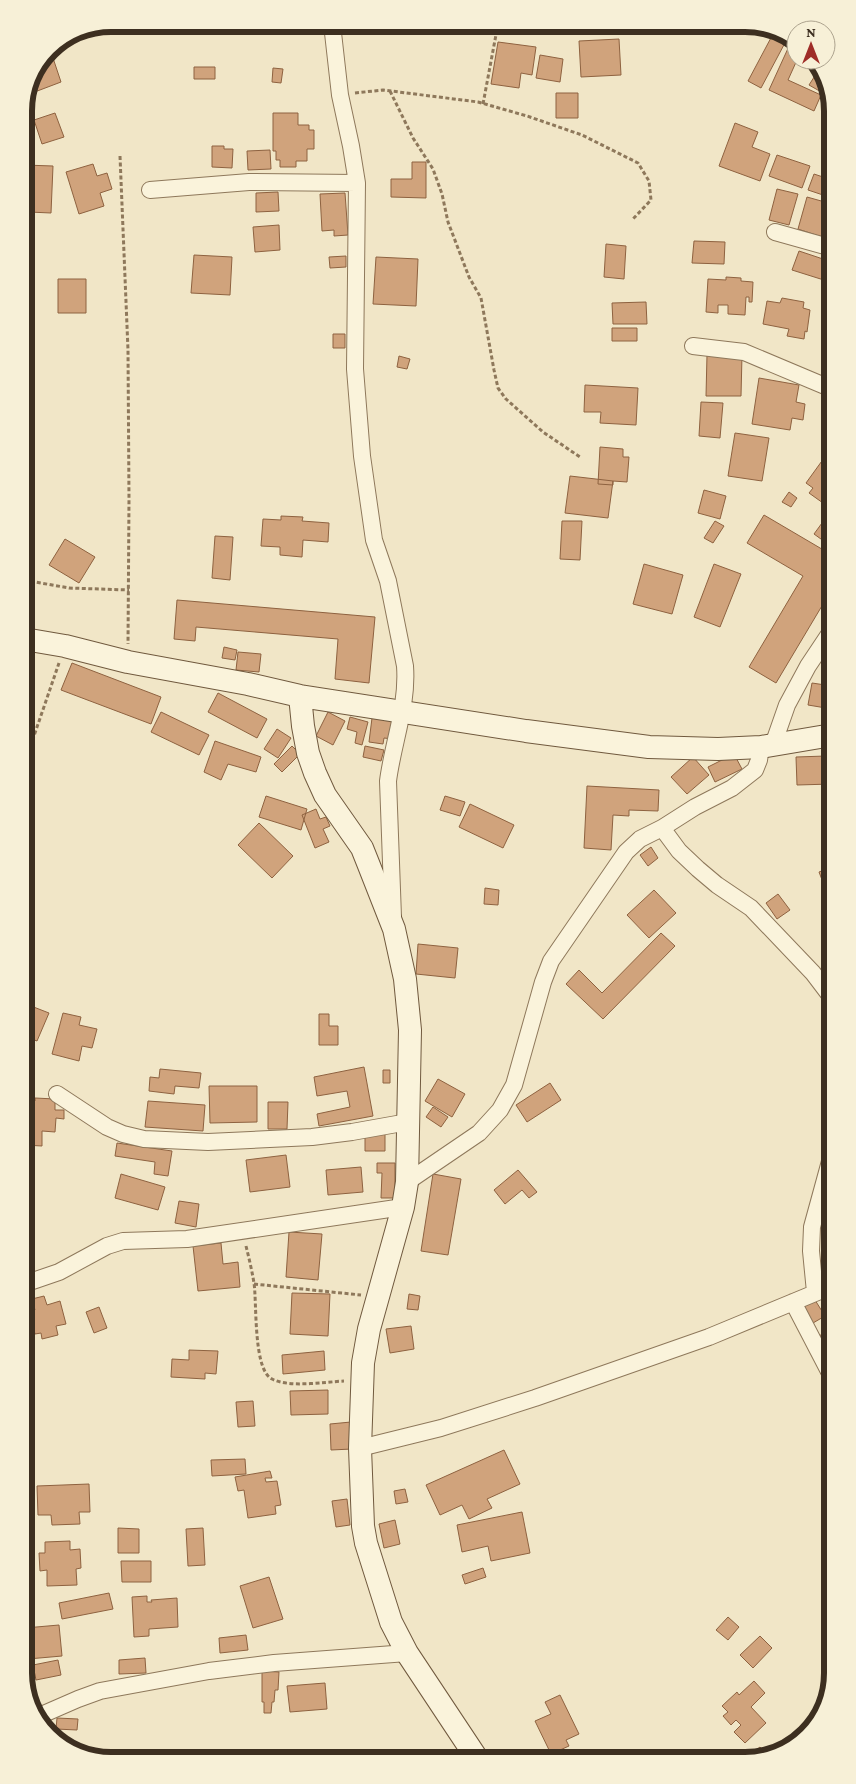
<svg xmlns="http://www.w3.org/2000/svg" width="856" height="1784" viewBox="0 0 856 1784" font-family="'Crimson Pro',serif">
	<rect width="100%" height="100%" fill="#f1e6c7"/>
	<!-- building -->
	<path fill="#d0a37c" stroke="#8e6240" d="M773,34L786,41L761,88L748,81Z
		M619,39L621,75L581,77L579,41Z
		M498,42L536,47L532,75L521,73L519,88L491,84Z
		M790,44L796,46L797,60L788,80L821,95L814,111L769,90Z
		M50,49L61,82L32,93L31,90Z
		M540,55L563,59L560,82L536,78Z
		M194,67H215V79H194Z
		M273,68L283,69L281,83L272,82Z
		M818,71L826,78L827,86L823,93L809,85Z
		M556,93H578V118H556Z
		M55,113L64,137L42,144L34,120Z
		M273,113H298V125H309V130H314V149H307V161H296V167H280V160H276V151H273Z
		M735,123L758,132L752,147L770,154L760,181L719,166Z
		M212,146H224V149H233L232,168L212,167Z
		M270,150L271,169L248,170L247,151Z
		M777,155L810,166L802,188L769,176Z
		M412,162H426V198L391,197V179H412Z
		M93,164L97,176L107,173L112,189L100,193L104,206L79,214L66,172Z
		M24,165L53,166L51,213L29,212L31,182L24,181Z
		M814,174L832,180V198L808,190Z
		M777,189L798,194L789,225L769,220Z
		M278,192L279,211L256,212V193Z
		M345,193L348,235L334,236V230L322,231L320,194Z
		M807,197L832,204L822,237L798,229Z
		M279,225L280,250L255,252L253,227Z
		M694,241L725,242L724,264L692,263Z
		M606,244L626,246L624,279L604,277Z
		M799,251L832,262L827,281L792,270Z
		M194,255L232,257L230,295L191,293Z
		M346,256V267L330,268L329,257Z
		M376,257L418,259L416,306L373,304Z
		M726,277L741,278V281L753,282L752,302H749V297H746L745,315L728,314V305H718V313L706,312L708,279L726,280Z
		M58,279H86V313H58Z
		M782,298L804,302L803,308L810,310L807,332L805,331L804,339L787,336L789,329L763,324L767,301L780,303Z
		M646,302L647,324H613L612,303Z
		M832,308V336L824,334Z
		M612,328H637V341H612Z
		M333,334H345V348H333Z
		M707,355H742L741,396H706Z
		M399,356L410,359L407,369L397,367Z
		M759,378L799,385L796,402L805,404L803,420L792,418L790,430L752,424Z
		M585,385L638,388L636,425L600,423L601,412H584Z
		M701,402L723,403L720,438L699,436Z
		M735,433L769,438L762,481L728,476Z
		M600,447L623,449V457H629L627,482L613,481V485L598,484Z
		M832,447V478L829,482L832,484V505L830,508L809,493L813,488L806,483Z
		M570,476L613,481L608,518L565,513Z
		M704,490L726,496L720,519L698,513Z
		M789,492L797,498L791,507L782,502Z
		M764,515L832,555V589L776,683L749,667L803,576L747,543Z
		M281,516L303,517L302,521L329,523L328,542L303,540L302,557L280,555V547L261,546L263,519L281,520Z
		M562,521H582L580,560L560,559Z
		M715,521L724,526L713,543L704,538Z
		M822,523L829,528L832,523V547L814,534Z
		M215,536L233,537L230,580L212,578Z
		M65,539L95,557L79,583L49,565Z
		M644,564L683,575L672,614L633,604Z
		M714,564L741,574L720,627L694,617Z
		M177,600L375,617L369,683L335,679L338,639L196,627L195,641L174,639Z
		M224,647L237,650L235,660L222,658Z
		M238,652L261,654L259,672L236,670Z
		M828,653H832V679L824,678Z
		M72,663L161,697L151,724L61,690Z
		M812,683L832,686V709L808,705Z
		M218,693L267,719L257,738L208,712Z
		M161,712L209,735L199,755L151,732Z
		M328,712L345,721L333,745L316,736Z
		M350,717L368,722L362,745L355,743L357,732L347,729Z
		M372,718L395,721L393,739L384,738L383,744L369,742Z
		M277,729L291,738L278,758L264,749Z
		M215,741L261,757L256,772L228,764L221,780L204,772Z
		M292,746L300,754L282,772L274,764Z
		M365,746L384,750L381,761L363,757Z
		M734,754L742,769L715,782L708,767Z
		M826,756L827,770H832V784L797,785L796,757Z
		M693,757L709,775L687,794L671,777Z
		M587,786L659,790L658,811L629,810V816L613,815L611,850L584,848Z
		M266,796L307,809L301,830L259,817Z
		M445,796L465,802L460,816L440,810Z
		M470,804L514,825L503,848L459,827Z
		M316,809L320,819L326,817L330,826L323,829L329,842L315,848L302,815Z
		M259,823L293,856L272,878L238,845Z
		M651,847L658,858L648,866L640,855Z
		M832,867V897L829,898L819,872Z
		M485,888L499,890L498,905L484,904Z
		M654,890L676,913L649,938L627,915Z
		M778,894L790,910L777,919L766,903Z
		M661,933L675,946L603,1019L566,984L579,970L602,993Z
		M418,944L458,948L455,978L416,974Z
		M31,1006L49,1013L37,1041L24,1036V1025Z
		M63,1013L81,1017L79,1025L97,1029L92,1048L82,1046L79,1061L52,1054Z
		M319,1014H329V1026H338V1045H319Z
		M364,1067L373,1116L319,1126L317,1114L350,1107L347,1091L317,1096L314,1077Z
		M160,1069L201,1073L199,1088L175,1086L174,1094L149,1091L150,1077L159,1078Z
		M383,1070H390V1083H383Z
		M438,1079L465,1094L452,1117L425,1101Z
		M550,1083L561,1100L527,1122L516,1105Z
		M209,1086H257V1122L210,1123Z
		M35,1098L55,1099V1110H64V1119L56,1118L55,1132L42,1131V1146L24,1145V1101H35Z
		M148,1101L205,1105L203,1131L145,1127Z
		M268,1102H288L287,1129H268Z
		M433,1107L448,1117L441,1127L426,1117Z
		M365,1133H385V1151H365Z
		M117,1143L172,1151L168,1176L154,1174L155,1162L115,1156Z
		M286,1155L290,1187L250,1192L246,1160Z
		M377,1163H395V1198H381L382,1173H377Z
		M361,1167L363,1192L328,1195L326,1170Z
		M518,1170L537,1192L529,1198L522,1190L505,1204L494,1190Z
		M121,1174L165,1187L158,1210L115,1198Z
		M433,1174L461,1179L448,1255L421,1251Z
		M179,1201L199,1204L196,1227L175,1223Z
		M289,1232L322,1234L318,1280L286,1277Z
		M221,1243L223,1264L238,1262L240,1287L198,1291L193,1246Z
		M292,1293L330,1294L328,1336L290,1334Z
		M409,1294L420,1296L418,1310L407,1309Z
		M44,1296L47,1305L60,1301L66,1324L56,1326L58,1335L42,1339L41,1333L35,1334L29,1312L35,1310L32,1299Z
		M815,1300L825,1316L813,1323L803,1307Z
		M99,1307L107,1328L94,1333L86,1312Z
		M411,1326L414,1349L390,1353L386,1329Z
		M832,1329V1355L827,1358L817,1337Z
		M189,1350L218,1351L216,1374L205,1373V1379L171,1377L172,1359L189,1360Z
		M324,1351L325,1370L283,1374L282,1355Z
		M328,1390V1414L291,1415L290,1391Z
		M253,1401L255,1426L238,1427L236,1402Z
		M351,1422L352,1449L331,1450L330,1424Z
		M504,1450L520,1484L487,1499L492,1508L469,1519L462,1505L440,1515L426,1485Z
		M245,1459L246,1474L212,1476L211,1460Z
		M270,1471L272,1478H265L266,1482L277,1481L281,1505L275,1506L276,1514L248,1518L244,1490L238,1491L235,1477Z
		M89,1484L90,1512H79L80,1524L52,1525L51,1515H38L37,1486Z
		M405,1489L408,1502L396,1504L394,1491Z
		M347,1499L350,1525L336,1527L332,1501Z
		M522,1512L530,1553L491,1561L488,1546L462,1552L457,1525Z
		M395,1520L400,1544L384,1548L379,1524Z
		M118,1528L139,1529V1553H118Z
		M203,1528L205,1565L188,1566L186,1529Z
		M70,1541V1550L80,1549L81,1568L76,1569L77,1585L47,1586V1570L40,1571L39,1553H45V1542Z
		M121,1561H151V1582H122Z
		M483,1568L486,1577L465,1584L462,1575Z
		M269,1577L283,1619L253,1628L240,1586Z
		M109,1593L113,1609L62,1619L59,1603Z
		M147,1596V1602H152L151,1600L177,1598L178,1627L149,1629V1636L134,1637L132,1597Z
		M728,1617L739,1627L728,1640L716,1630Z
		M59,1625L62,1656L28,1659L25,1628Z
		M246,1635L248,1650L220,1653L219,1638Z
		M760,1636L772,1648L753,1668L740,1655Z
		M145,1658L146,1673L119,1674V1660Z
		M58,1660L61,1675L36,1680L33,1665Z
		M262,1671L279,1672L278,1690H275L274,1702H272L271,1713H264V1702H262Z
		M754,1681L765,1693L751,1707L766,1723L745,1743L734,1732L741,1725L736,1720L731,1725L723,1716L728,1712L722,1706L737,1692L739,1695Z
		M325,1683L327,1709L290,1712L287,1686Z
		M560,1695L579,1734L566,1740L569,1746L551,1754L535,1721L551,1714L545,1702Z
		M57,1718L78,1719L77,1730L56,1729Z
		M760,1747L767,1755L756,1758L752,1753Z"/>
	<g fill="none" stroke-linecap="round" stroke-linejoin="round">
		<defs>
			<path id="street" d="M332,24L340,95L351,146L357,183L355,369L362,456L374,540L388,581L405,666C408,706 393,742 388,781L393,917
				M150,190L249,182L357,183
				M775,232L832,248
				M693,346L744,352L832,389
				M773,745L787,705L808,666L832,630
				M662,828L679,851L698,869L717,885L751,908L813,973L832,998
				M57,1094L107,1127L123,1134L144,1139L208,1142L312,1137L352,1132L408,1122
				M407,1182L479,1133L500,1110L514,1085L543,982L551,961L626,852L640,839L662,828L695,807L732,788L755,770L759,760L761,747
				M24,1284L59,1272L107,1246L123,1241L187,1239L403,1207
				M815,1292L811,1251L812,1227L832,1154
				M793,1302L832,1377
				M360,1448L441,1428L535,1398L709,1337L832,1286
				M39,1716L78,1699L100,1691L209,1671L274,1663L407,1653"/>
			<path id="secondary" d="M24,639L65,646L128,662L248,684L300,696L526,731L649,747L718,749L761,747L832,735
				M300,696L303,726L308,753L315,773L325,795L362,848L368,863L394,929L405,979L410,1030L407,1182L403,1207L369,1329L363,1363L360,1448L363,1526L366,1543L391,1622L407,1653L478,1760"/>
		</defs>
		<!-- street casing -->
		<use href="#street" stroke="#8e785b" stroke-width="18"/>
		<!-- secondary casing -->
		<use href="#secondary" stroke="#70593e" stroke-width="24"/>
		<!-- path -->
		<path stroke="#8e785b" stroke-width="3" stroke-dasharray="4 2.5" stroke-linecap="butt" d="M390,91L413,138L433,169L442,194L448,222L469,277L481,298L494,370L498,388L506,399L543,432L580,457
			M355,93L383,90L478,102L527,116L582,135L638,163L649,181L651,200L632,220
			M483,104L498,24
			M120,156L128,350L129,499L128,644
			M24,580L69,588L129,590
			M24,765L59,663
			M246,1246C249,1258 252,1271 254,1283C257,1303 253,1370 272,1379C290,1388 324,1382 344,1381
			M254,1284L361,1295"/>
		<!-- street -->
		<use href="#street" stroke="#faf3db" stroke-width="16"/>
		<!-- secondary -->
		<use href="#secondary" stroke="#faf3db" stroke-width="22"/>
	</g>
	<!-- crop -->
	<path d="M0 0H856V1784H0ZM111 32H745A79 79 0 0 1 824 111V1673A79 79 0 0 1 745 1752H111A79 79 0 0 1 32 1673V111A79 79 0 0 1 111 32Z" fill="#f7f0d7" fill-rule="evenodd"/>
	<path fill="none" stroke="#3d2f20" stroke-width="6" d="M111 32H745A79 79 0 0 1 824 111V1673A79 79 0 0 1 745 1752H111A79 79 0 0 1 32 1673V111A79 79 0 0 1 111 32Z"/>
	<!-- north arrow -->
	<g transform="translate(811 45)"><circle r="24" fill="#f7f0d7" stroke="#ada38e"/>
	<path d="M0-4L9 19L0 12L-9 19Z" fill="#9f2d28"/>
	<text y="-8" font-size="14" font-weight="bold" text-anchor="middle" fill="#3d2f20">N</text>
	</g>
</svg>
